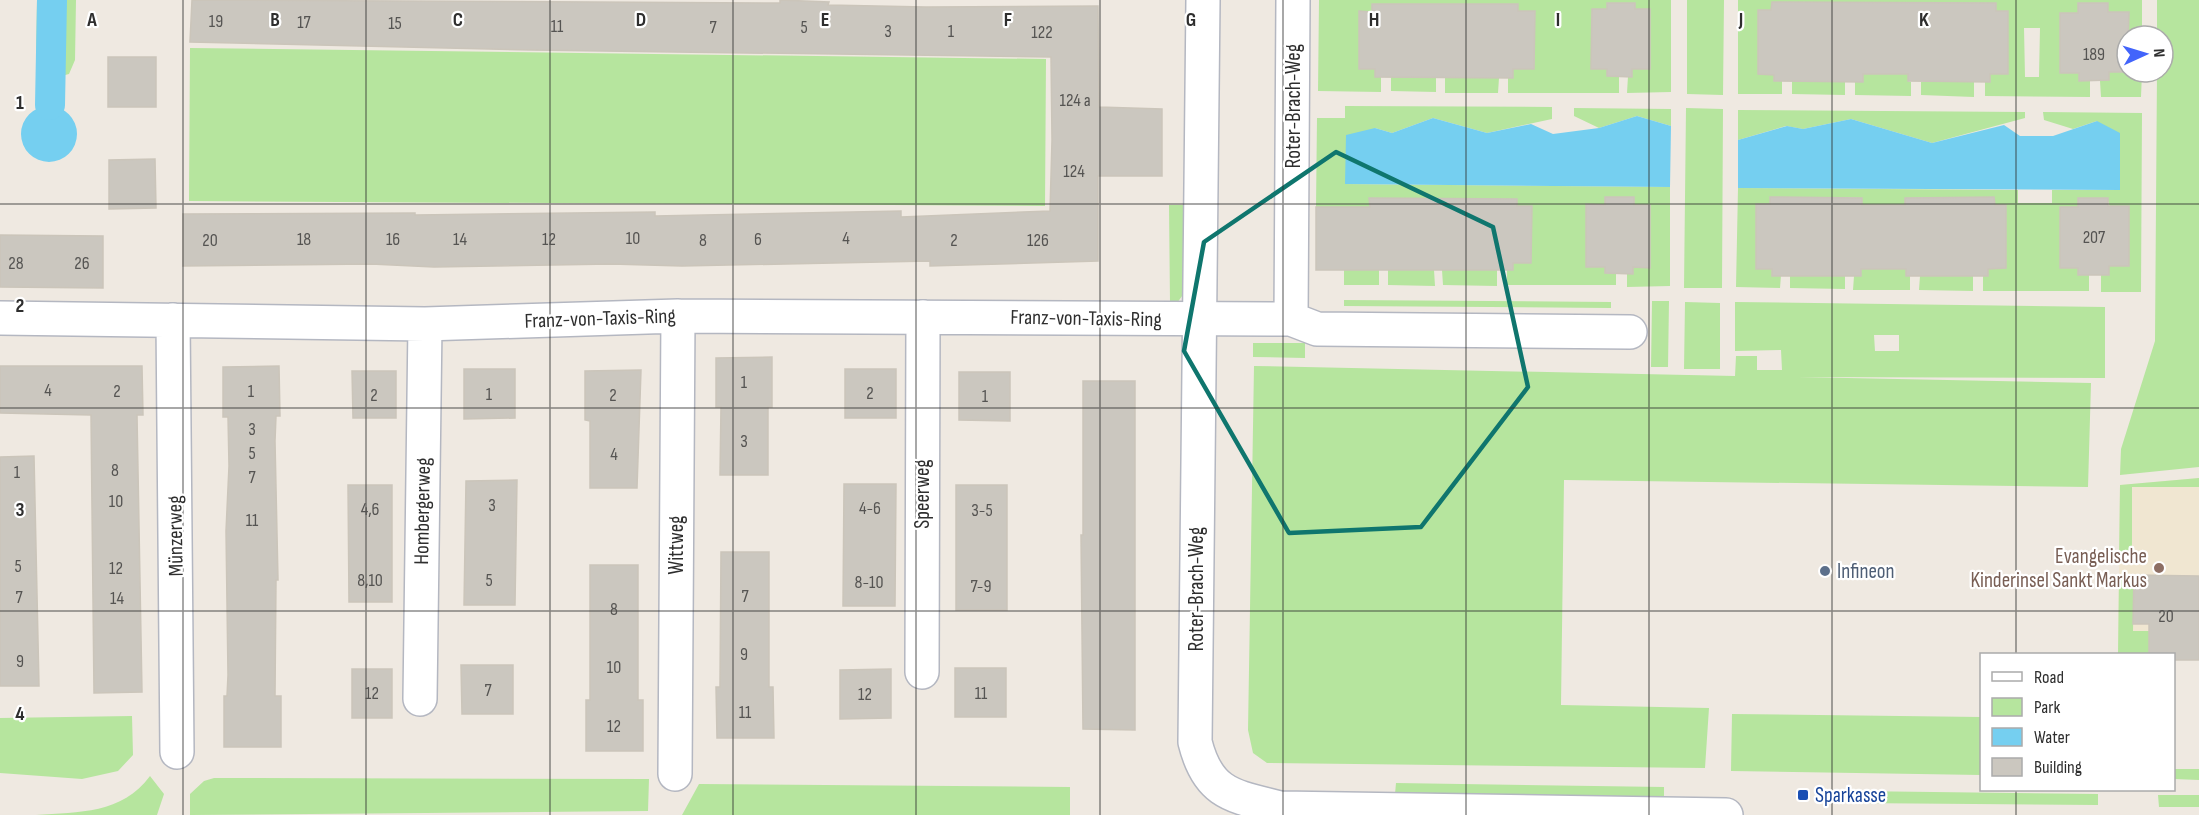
<svg xmlns="http://www.w3.org/2000/svg" width="2199" height="815" viewBox="0 0 2199 815" font-family="'Sofia Sans Condensed',sans-serif">
	<rect width="100%" height="100%" fill="#efe9e1"/>
	<!-- education -->
	<path fill="#f0e6d1" d="M2199,478V660H2174V654H2118L2120,485Z"/>
	<!-- green -->
	<path fill="#b6e59e" fill-rule="evenodd" d="M37,0H76L75,60L69,74C61,77 46,77 39,72L36,61Z
		M1319,0H1671V92L1627,93L1628,76H1632V69H1650V10L1635,9V3H1607V9H1592L1591,69H1607V76H1619V93H1508V78L1513,69H1534L1535,11H1518V4L1399,11L1398,4H1372V12H1359V69H1375V76L1381,77V92L1318,91Z
		M1687,0H1724L1723,95L1687,94Z
		M1738,0H2142V36H2127V72H2142L2141,97H2101L2100,81H2090V97L1985,96V82L1990,74H2008V11H1996V3H1965L1772,2L1771,10H1758V74L1774,75V81H1782V94H1738ZM2024,28H2040L2039,77H2025Z
		M2157,0H2199V467L2120,475L2121,449L2155,341L2157,72H2163V36H2157Z
		M190,48L1046,59L1045,206L189,201Z
		M1877,66H1894V74H1908V81L1911,82V96L1855,95V82L1863,74H1877Z
		M1484,70V78H1499L1498,93H1445V77Z
		M1933,74L1974,82V97L1921,95V82H1932Z
		M1391,77H1436V92L1391,91Z
		M1792,81H1845V95L1792,94Z
		M1345,106L1552,107V119L1487,133L1433,118L1392,133L1375,128L1345,184L1670,187V286L1627,287V274L1633,267H1650V205H1586V267H1605V273L1616,274V285H1507V270H1513V263H1531V206H1517V199H1487L1456,206L1455,198H1431L1399,206V198H1370V207H1353L1379,270V285H1344V207H1316L1317,118H1345Z
		M1574,108L1671,109V126L1637,116L1599,128L1574,116Z
		M1686,108L1723,109L1722,288H1684Z
		M1738,110L2025,112V118L1932,143L1851,119L1803,129L1786,126L1738,140Z
		M2043,112L2142,113L2141,292H2101V275H2109V266H2129L2107,198L2078,199L2079,275H2089V291H1983V276H1988V269L2006,268V206L1995,205L1994,197L1905,198V205H1862L1861,198L1831,197L1802,204V197H1770L1772,275H1781L1780,288L1736,287L1738,188L2018,190V203H2052V190H2120L2097,121L2073,129L2044,120Z
		M1169,205H1185V292L1177,303H1170Z
		M1455,263H1482V270H1497V286L1443,285L1442,270H1455Z
		M1861,269H1906V276H1910V290H1853L1854,276H1861Z
		M1388,270H1434L1435,286L1388,285Z
		M1790,275L1845,276V289L1790,288Z
		M1920,276H1973V291L1919,290Z
		M1344,300L1611,302V308L1344,306Z
		M1652,301H1669L1668,367H1651Z
		M1685,302L1720,303V369H1684Z
		M1735,302L2105,307V378L1798,377L2091,383L2088,487L1564,480L1561,705L1709,708L1705,768L1267,763L1253,753L1248,730L1254,366L1735,376L1736,356H1757V370H1782L1781,350L1735,351ZM1874,335H1899V351H1875Z
		M1253,343H1305V358L1253,357Z
		M2199,478V487H2132V562L2119,561L2120,485Z
		M2119,575H2134L2133,631H2149V654H2118Z
		M1732,714L1981,717V775L1731,771Z
		M132,716L133,755L118,771L82,779L0,773V718Z
		M2174,769H2199V780L2174,779Z
		M150,776L164,794L157,815H36C79,812 122,814 150,776Z
		M214,778L649,779L648,811L190,815V794L204,781Z
		M1396,783L1664,787V798L1395,794Z
		M699,784L1070,787V815H682Z
		M1853,791L2098,794V805L1853,803Z
		M2158,795H2199V807H2159Z"/>
	<!-- water -->
	<path fill="#75cff0" d="M21 134a28 28 0 1 1 56 0a28 28 0 1 1-56 0Z
		M1637,116L1671,126L1670,187L1345,184L1346,135L1375,128L1392,133L1433,118L1487,133L1531,124L1553,134L1599,128Z
		M1851,119L1932,143L2004,125L2020,136H2053L2097,121L2120,133V190L1738,188V140L1787,126L1803,129Z"/>
	<g fill="none" stroke-linecap="round" stroke-linejoin="round">
		<!-- canal -->
		<path stroke="#75cff0" stroke-width="30" d="M50,105L52,0"/>
	</g>
	<!-- building -->
	<path fill="#cbc7bf" stroke="#cbc5ba" stroke-width="1.5" d="M192,0L780,3V0L829,2L828,5L926,7L1098,6L1099,107L1162,109V176H1098V261L930,266V261L682,266L611,264L434,267L371,264L183,266V214L415,213V215L655,212V216L901,211V217L1050,211L1052,140L1051,57L531,50L190,42Z
		M1772,2L1996,3V11H2008V74H1990V82L1908,81V74H1863V82L1774,81V75L1758,74V10H1771Z
		M1607,3H1635V9H1650V69H1632V77L1607,76V69H1591L1592,9H1607Z
		M2078,3H2108V12H2129L2127,72H2109V80L2079,81V73H2060V13H2078Z
		M1372,4H1518V11H1535L1534,69H1513V78L1375,77V69H1359V11L1372,12Z
		M108,57H156V107H108Z
		M155,159L156,208L109,209V160Z
		M1605,197H1634V205H1650V268L1633,267V274L1605,273V267H1586V204L1605,205Z
		M1770,197L1862,198V205H1905V198L1994,197L1995,205H2006V268L1988,269V276H1906V269H1861V276H1772V269H1756V204H1770Z
		M1369,198L1517,199V206H1532L1531,263H1513V270H1316V207H1370Z
		M2078,198H2108V206H2129V266H2109V275H2078V268H2060V207H2078Z
		M0,235L103,236V288L0,287Z
		M772,357V407H768V475H720L721,407H716V358Z
		M0,366H142L143,415H137L142,692L94,693L91,415L0,413Z
		M279,366L280,416H276L275,441L278,580H276L275,696H281V747H224V696H227L228,675L226,531L229,466L228,417H223V367Z
		M464,369H515V418L464,419Z
		M845,369H896V418H845Z
		M641,370L637,488H590V421L585,420V371Z
		M352,371H396V418H353Z
		M959,372H1010V421L959,420Z
		M1083,381H1135V730L1083,729L1081,535H1083Z
		M34,456L39,686H0V457Z
		M517,480L515,605H464L466,481Z
		M844,484H896L895,606H843Z
		M348,485H392V602H349Z
		M956,485H1007V610H956Z
		M721,552H769V687H773L774,738H717L716,687H720Z
		M590,565H638V700H643V751H586V700H590Z
		M2134,575L2199,576V660H2174V654H2149V624H2133Z
		M461,665H513V714H462Z
		M955,668H1006V717H955Z
		M352,669H392V718H352Z
		M891,669V718L840,719V670Z"/>
	<g fill="none" stroke-linecap="round" stroke-linejoin="round">
		<defs>
			<path id="street" d="M0,318L425,324L678,316L1291,319L1293,0
				M1291,319L1317,329L1630,332
				M173,320L177,752
				M922,672L923,317
				M420,699L425,324
				M675,774L678,316"/>
			<path id="secondary" d="M1203,0L1195,742C1208,794 1232,796 1280,808L1726,815"/>
		</defs>
		<!-- street casing -->
		<use href="#street" stroke="#b4b7c1" stroke-width="36"/>
		<!-- secondary casing -->
		<use href="#secondary" stroke="#b4b7c1" stroke-width="36"/>
		<!-- street -->
		<use href="#street" stroke="#fff" stroke-width="33"/>
		<!-- secondary -->
		<use href="#secondary" stroke="#fff" stroke-width="33"/>
	</g>
	<!-- marked area -->
	<path fill="none" stroke="#0f766e" stroke-width="4.5" stroke-linejoin="round" d="M1336,152L1493,227L1528,387L1421,527L1289,533L1184,351L1204,242Z"/>
	<!-- grid -->
	<path fill="none" stroke="#2e2e2e" stroke-width="1.5" stroke-opacity="0.55" d="M183,0V815M366,0V815M550,0V815M733,0V815M916,0V815M1100,0V815M1283,0V815M1466,0V815M1649,0V815M1832,0V815M2016,0V654M0,204H2199M0,408H2199M0,611H2199M2016,790V815"/>
	<!-- markers -->
	<circle fill="#8d6e63" stroke="#fff" stroke-width="2" cx="2159" cy="568" r="6"/>
	<circle fill="#5c6f8a" stroke="#fff" stroke-width="2" cx="1825" cy="571" r="6"/>
	<rect fill="#1a4fb4" stroke="#fff" stroke-width="2" x="1797" y="789" width="12" height="12" rx="3"/>
	<g text-anchor="middle" stroke-width="4.5" stroke-linejoin="round" paint-order="stroke">
		<!-- number labels -->
		<g font-size="18" fill="#555452">
			<text x="216" y="27">19</text>
			<text x="304" y="28">17</text>
			<text x="395" y="29">15</text>
			<text x="557" y="32">11</text>
			<text x="713" y="33">7</text>
			<text x="804" y="33">5</text>
			<text x="888" y="37">3</text>
			<text x="951" y="37">1</text>
			<text x="1042" y="38">122</text>
			<text x="2094" y="60">189</text>
			<text x="1075" y="106">124 a</text>
			<text x="1074" y="177">124</text>
			<text x="2094" y="243">207</text>
			<text x="633" y="244">10</text>
			<text x="846" y="244">4</text>
			<text x="304" y="245">18</text>
			<text x="393" y="245">16</text>
			<text x="460" y="245">14</text>
			<text x="549" y="245">12</text>
			<text x="758" y="245">6</text>
			<text x="210" y="246">20</text>
			<text x="703" y="246">8</text>
			<text x="954" y="246">2</text>
			<text x="1038" y="246">126</text>
			<text x="16" y="269">28</text>
			<text x="82" y="269">26</text>
			<text x="744" y="388">1</text>
			<text x="48" y="396">4</text>
			<text x="117" y="397">2</text>
			<text x="251" y="397">1</text>
			<text x="870" y="399">2</text>
			<text x="489" y="400">1</text>
			<text x="374" y="401">2</text>
			<text x="613" y="401">2</text>
			<text x="985" y="402">1</text>
			<text x="252" y="435">3</text>
			<text x="744" y="447">3</text>
			<text x="252" y="459">5</text>
			<text x="614" y="460">4</text>
			<text x="115" y="476">8</text>
			<text x="17" y="478">1</text>
			<text x="252" y="483">7</text>
			<text x="116" y="507">10</text>
			<text x="492" y="511">3</text>
			<text x="870" y="514">4-6</text>
			<text x="370" y="515">4,6</text>
			<text x="982" y="516">3-5</text>
			<text x="252" y="526">11</text>
			<text x="18" y="572">5</text>
			<text x="116" y="574">12</text>
			<text x="370" y="586">8,10</text>
			<text x="489" y="586">5</text>
			<text x="869" y="588">8-10</text>
			<text x="981" y="592">7-9</text>
			<text x="745" y="602">7</text>
			<text x="19" y="603">7</text>
			<text x="117" y="604">14</text>
			<text x="614" y="615">8</text>
			<text x="2166" y="622">20</text>
			<text x="744" y="660">9</text>
			<text x="20" y="667">9</text>
			<text x="614" y="673">10</text>
			<text x="488" y="696">7</text>
			<text x="372" y="699">12</text>
			<text x="981" y="699">11</text>
			<text x="865" y="700">12</text>
			<text x="745" y="718">11</text>
			<text x="614" y="732">12</text>
		</g>
		<!-- street labels -->
		<g font-size="21" fill="#2e2e2e" stroke="#fff">
			<text transform="translate(1293 106) rotate(-90)" y="7">Roter-Brach-Weg</text>
			<text transform="translate(600 318) rotate(-2)" y="7">Franz-von-Taxis-Ring</text>
			<text transform="translate(1086 318) rotate(1)" y="7">Franz-von-Taxis-Ring</text>
			<text transform="translate(922 494) rotate(-90)" y="7">Speerweg</text>
			<text transform="translate(422 511) rotate(-89)" y="7">Hombergerweg</text>
			<text transform="translate(175 536) rotate(-91)" y="7">Münzerweg</text>
			<text transform="translate(676 545) rotate(-90)" y="7">Wittweg</text>
			<text transform="translate(1196 589) rotate(-90)" y="7">Roter-Brach-Weg</text>
		</g>
		<!-- education labels -->
		<g font-size="21" fill="#785e54" stroke="#fff" text-anchor="end">
			<text x="2147" y="563">Evangelische<tspan x="2147" dy="24">Kinderinsel Sankt Markus</tspan></text>
		</g>
		<!-- service labels -->
		<g font-size="21" fill="#4e5e75" stroke="#fff" text-anchor="start">
			<text x="1837" y="578">Infineon</text>
		</g>
		<!-- transit labels -->
		<g font-size="21" fill="#164399" stroke="#fff" text-anchor="start">
			<text x="1815" y="802">Sparkasse</text>
		</g>
	</g>
	<g font-size="20" text-anchor="middle" font-weight="bold" fill="#2e2e2e" stroke="#fff" stroke-width="4.5" stroke-linejoin="round" paint-order="stroke">
		<text x="92" y="26">A</text>
		<text x="275" y="26">B</text>
		<text x="458" y="26">C</text>
		<text x="641" y="26">D</text>
		<text x="825" y="26">E</text>
		<text x="1008" y="26">F</text>
		<text x="1191" y="26">G</text>
		<text x="1374" y="26">H</text>
		<text x="1558" y="26">I</text>
		<text x="1741" y="26">J</text>
		<text x="1924" y="26">K</text>
		<text x="20" y="109">1</text>
		<text x="20" y="312">2</text>
		<text x="20" y="516">3</text>
		<text x="20" y="720">4</text>
	</g>
	<!-- legend -->
	<rect x="1980" y="653" width="195" height="138" fill="#ffffff" stroke="#ababab" stroke-width="1.5"/>
	<rect x="1992" y="672" width="30" height="9" fill="#ffffff" stroke="#ababab" stroke-width="1.5"/>
	<text x="2034" y="683" font-size="18" fill="#2e2e2e">Road</text>
	<rect x="1992" y="698" width="30" height="18" fill="#b6e59e" stroke="#ababab" stroke-width="1.5"/>
	<text x="2034" y="713" font-size="18" fill="#2e2e2e">Park</text>
	<rect x="1992" y="728" width="30" height="18" fill="#75cff0" stroke="#ababab" stroke-width="1.5"/>
	<text x="2034" y="743" font-size="18" fill="#2e2e2e">Water</text>
	<rect x="1992" y="758" width="30" height="18" fill="#cbc7bf" stroke="#ababab" stroke-width="1.5"/>
	<text x="2034" y="773" font-size="18" fill="#2e2e2e">Building</text>
	<!-- north arrow -->
	<g transform="translate(2145 54) rotate(86)"><circle r="28" fill="#ffffff" stroke="#ababab" stroke-width="1.5"/>
	<path d="M0-4.5L10 22L0 15L-10 22Z" fill="#4264fb"/>
	<text y="-9" font-size="16" font-weight="bold" text-anchor="middle" fill="#2e2e2e">N</text>
	</g>
</svg>
